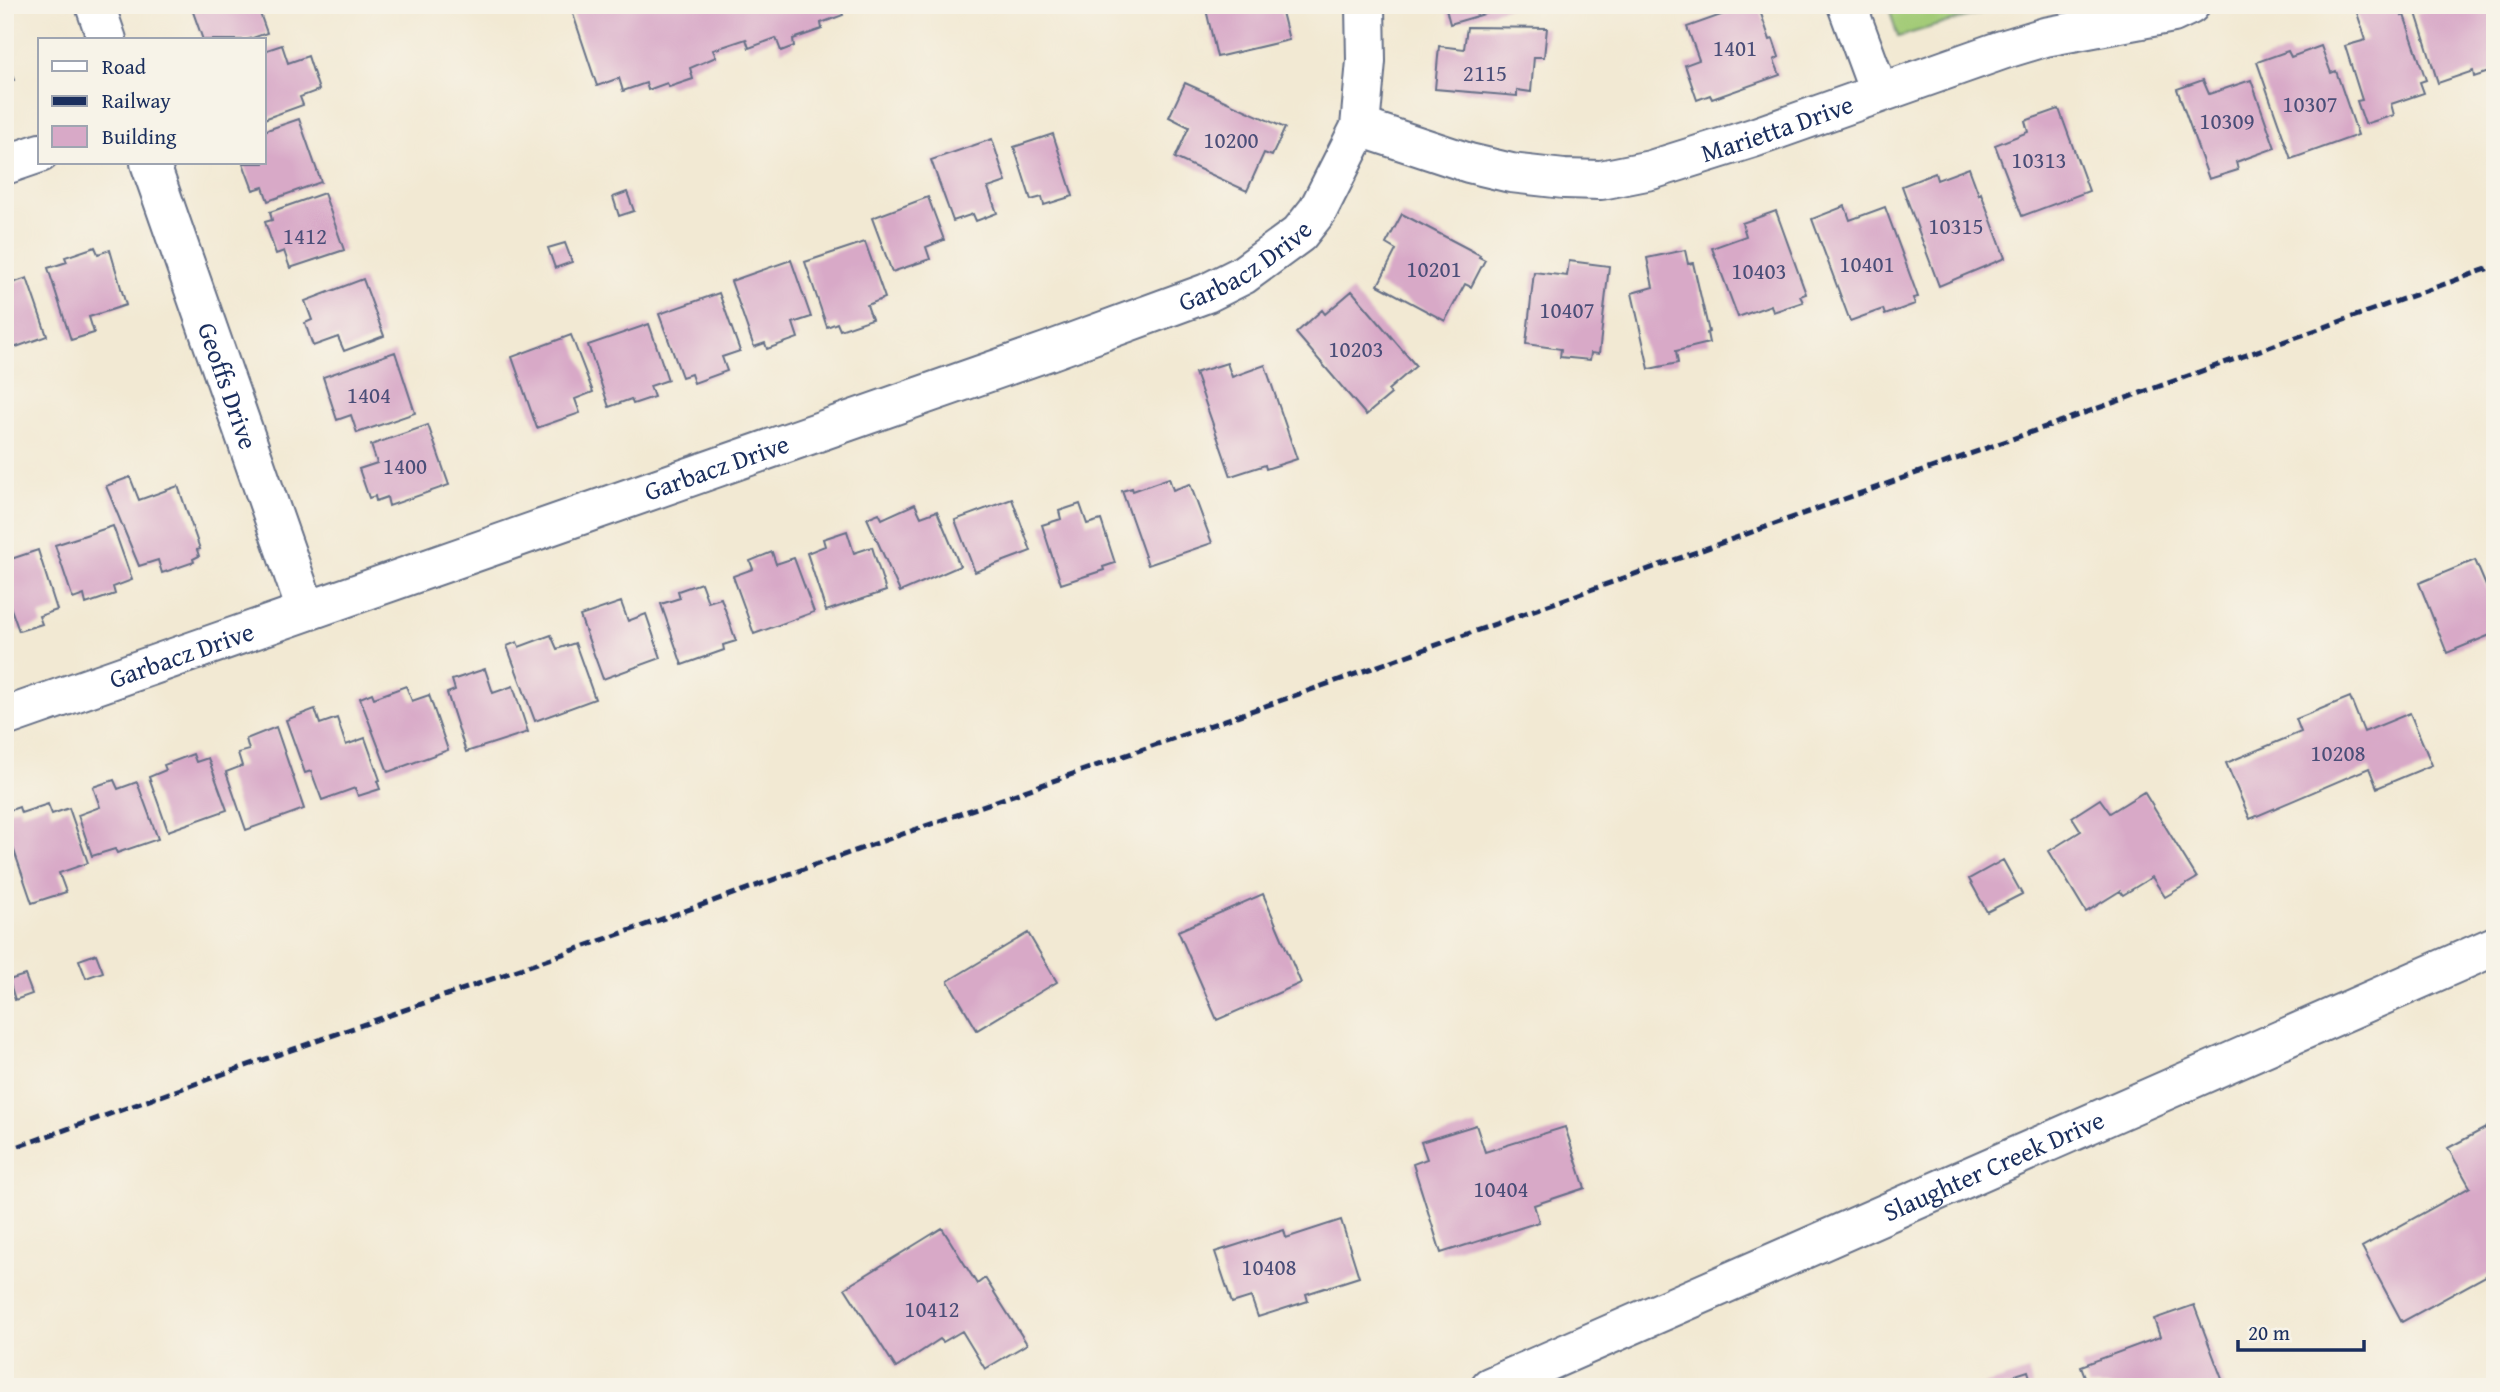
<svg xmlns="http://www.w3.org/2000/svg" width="2500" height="1392" viewBox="0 0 2500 1392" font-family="'Gentium Book Plus',serif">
	<rect width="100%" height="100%" fill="#f7f3e8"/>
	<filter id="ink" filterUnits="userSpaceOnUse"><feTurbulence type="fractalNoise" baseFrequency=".0143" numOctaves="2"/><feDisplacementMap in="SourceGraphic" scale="14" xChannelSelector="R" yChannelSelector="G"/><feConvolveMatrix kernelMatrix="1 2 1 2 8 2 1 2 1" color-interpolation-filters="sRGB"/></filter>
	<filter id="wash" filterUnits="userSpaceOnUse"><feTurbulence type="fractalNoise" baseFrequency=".00686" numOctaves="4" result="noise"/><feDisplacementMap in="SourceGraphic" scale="28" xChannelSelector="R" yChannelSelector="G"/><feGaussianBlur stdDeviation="1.57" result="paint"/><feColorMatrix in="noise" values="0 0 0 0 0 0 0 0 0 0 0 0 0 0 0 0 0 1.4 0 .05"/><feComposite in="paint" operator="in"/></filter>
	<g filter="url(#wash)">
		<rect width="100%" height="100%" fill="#f2e9d3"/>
		<!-- green -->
		<path fill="#a3cb77" stroke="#5f7d6a" stroke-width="2" d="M1888,5H2007L1898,37Z"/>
		<g id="blocks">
			<!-- building -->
			<path fill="#d8a9c7" d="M201,5H257L267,33L247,40H203L192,9Z
				M570,5H839L843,15L821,23L822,29L793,39L794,46L781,51L776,38L749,48L746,39L713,50L716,57L690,68L693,79L669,87L667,83L648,90L646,83L623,91L619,78L597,86Z
				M1205,5H1284L1285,8H1281L1289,40L1217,57Z
				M1445,5H1512V6L1450,24Z
				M1749,5H1758L1770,40L1773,39L1779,57L1774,60L1780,75L1712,99L1710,95L1697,100L1685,65L1699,60L1687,27Z
				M2372,5H2398L2402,16L2404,15L2426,80L2420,82L2424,93L2391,104L2394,115L2365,124L2357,101L2362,100L2345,46L2366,40L2356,10Z
				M2441,5H2489L2495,25V70L2474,77L2473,71L2438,83L2416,13Z
				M1467,27L1547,28L1544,57H1534L1531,92L1517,90V96L1435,89L1439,46L1464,49Z
				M282,45L288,63L308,56L319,90L300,97L303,105L264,119V51Z
				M2321,46L2331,73L2336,71L2358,135L2291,159L2257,62L2288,51L2291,57Z
				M5,57L14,80L6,83L9,90L5,92Z
				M2203,80L2209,94L2251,80L2275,148L2236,162L2238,170L2209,179L2177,89Z
				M1185,83L1285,128L1272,156L1264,153L1247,191L1175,158L1189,127L1169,117Z
				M2059,109L2089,191L2022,216L1995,145L2028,132L2025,121Z
				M299,119L321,182L268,201L263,187L253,190L243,163H264V131Z
				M1053,134L1073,196L1044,205L1042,197L1031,200L1014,147Z
				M992,139L1006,182L988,188L997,213L976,221L973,214L953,221L931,160Z
				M1969,168L1979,195L1981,193L2005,258L1939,286L1902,186L1935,173L1937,180Z
				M627,192L634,211L619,216L613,197Z
				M324,193L344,250L290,268L284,251L276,254L265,222L272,220L270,212Z
				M928,197L944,240L926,247L930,259L892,272L872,218Z
				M1845,206L1850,220L1885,207L1918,297L1913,298L1915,304L1885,315L1883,309L1850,321L1812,219Z
				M1776,211L1806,294L1800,296L1803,302L1773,312L1771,305L1738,317L1712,248L1746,236L1742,223Z
				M1402,214L1480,255L1479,257L1485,260L1471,287L1465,284L1445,321L1378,285L1396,250L1386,244Z
				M865,242L885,298L867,305L872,319L840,330L837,323L827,327L805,262Z
				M565,243L572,262L555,268L548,248Z
				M95,247L98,254L110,250L126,305L89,317L94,333L71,340L48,268L67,262L65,257Z
				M1685,250L1688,264L1693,263L1709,332L1707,333L1709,343L1676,351L1678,363L1649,369L1632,293L1653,287L1647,258Z
				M791,260L811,317L793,323L798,338L767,349L765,343L754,347L731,281Z
				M1569,261L1609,266L1599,354L1591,353L1590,360L1560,357L1561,349L1526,344L1534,272L1567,276Z
				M27,278L47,336L5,351V280L7,285Z
				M363,279L384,336L344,351L338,337L313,346L305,323L312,320L305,301Z
				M1352,291L1416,366L1388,390L1391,394L1366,415L1296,333L1322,310L1325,314Z
				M719,293L740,351L722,357L727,371L694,383L691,374L682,377L659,314Z
				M649,324L668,380L650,386L654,397L633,404L631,399L609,407L588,345Z
				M571,335L593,392L575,399L580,413L537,428L512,357Z
				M395,352L415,413L357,433L351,415L337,420L323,377Z
				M1227,363L1232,377L1265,365L1297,459L1266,469L1265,465L1231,476L1195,373Z
				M428,425L449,485L389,506L387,497L376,501L375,496L369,498L359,469L377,463L371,445Z
				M130,477L139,500L178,486L200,549L197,550L199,556L193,559L194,562L162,573L158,560L139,566L106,486Z
				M1169,478L1173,490L1190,484L1212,543L1148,565L1122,491L1132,488L1133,491Z
				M1012,499L1031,551L975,572L955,520Z
				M915,504L921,517L937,511L960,566L900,592L867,518L879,513L882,519Z
				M1080,504L1087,524L1101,520L1115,563L1103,567L1104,570L1061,584L1042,525L1061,519L1059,511Z
				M113,526L132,580L113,587L115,594L86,604L84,595L73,599L55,545Z
				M847,531L854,553L872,547L886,591L826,611L807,553L825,546L823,539Z
				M38,550L57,610L39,616L42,624L19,631L10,606L5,608V561Z
				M772,552L776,564L794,558L814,612L754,634L733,576L753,569L750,561Z
				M2475,560L2492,600L2495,599V633L2447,653L2419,583Z
				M701,583L708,602L721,598L736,641L723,645L724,650L682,665L661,604L680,598L678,591Z
				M621,602L628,621L646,614L661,658L603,679L580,616Z
				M551,635L557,649L575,643L595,699L535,721L507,646L517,642L519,647Z
				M485,669L493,693L513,686L528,732L466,752L447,693L455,690L452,680Z
				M406,686L412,701L429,695L448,750L388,772L360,698L372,693L374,698Z
				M2350,697L2364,732L2410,713L2432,765L2377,788L2369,768L2250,819L2226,763L2301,732L2296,719Z
				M315,709L320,724L337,718L346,745L365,738L380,780L377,781L380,789L358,796L355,788L322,800L311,771L305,773L286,720Z
				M276,727L304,809L246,830L226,772L242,766L238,753L249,750L246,739Z
				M193,754L196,762L208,758L227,810L168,831L149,777L166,770L164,765Z
				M114,780L118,789L137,782L158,839L117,853L115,849L92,856L78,815L100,807L93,787Z
				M2144,792L2197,878L2165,897L2152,877L2123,895L2120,891L2086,912L2049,851L2081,831L2072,817L2100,799L2110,813Z
				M48,804L52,814L69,808L88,863L59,873L66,892L32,903L5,824V812L19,807L21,813Z
				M2003,860L2022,894L1987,912L1969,879Z
				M5,871L12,890L5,892Z
				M1263,894L1301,983L1217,1020L1178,931Z
				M1028,933L1057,982L977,1030L948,981Z
				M96,954L103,972L86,978L79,960Z
				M25,975L32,994L15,1000L9,980Z
				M2495,1123V1271L2402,1322L2362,1247L2470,1187L2448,1148Z
				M1476,1125L1485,1152L1565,1127L1585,1188L1534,1205L1539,1222L1441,1253L1413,1164L1427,1159L1421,1142Z
				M1341,1220L1359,1277L1306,1294L1308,1301L1258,1317L1251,1297L1232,1303L1215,1252L1284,1230L1286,1238Z
				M942,1228L977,1284L985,1278L1027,1344L985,1369L962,1331L943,1342L940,1339L896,1368L845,1288Z
				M2194,1305L2225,1387H2089L2081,1366L2160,1337L2154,1319Z
				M2028,1371L2033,1387H1981V1386Z"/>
		</g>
	</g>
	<g filter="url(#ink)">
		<use href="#blocks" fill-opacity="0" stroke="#667087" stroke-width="2"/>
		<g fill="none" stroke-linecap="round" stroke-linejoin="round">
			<defs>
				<g id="minor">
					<path d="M95,5L107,40"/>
					<path d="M1847,5L1879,92"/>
					<path id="s1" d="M1360,127L1469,163L1511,173L1564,179L1601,180L1651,170L1753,138L2002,50L2045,37L2173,13L2190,5"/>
					<path id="s2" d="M150,163L306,610"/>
					<path d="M5,165L40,153"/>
					<path id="s3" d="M5,717L1049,351L1207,293L1243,275L1299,234L1318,210L1360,127L1366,61L1365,5"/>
					<path id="s4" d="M1490,1387L2495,946"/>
				</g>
			</defs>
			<!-- minor casing -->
			<use href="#minor" stroke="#667087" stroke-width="42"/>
			<!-- minor -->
			<use href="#minor" stroke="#fff" stroke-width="38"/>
			<!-- rail -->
			<path stroke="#1b2f5e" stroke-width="5" stroke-dasharray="10 5" stroke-linecap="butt" d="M5,1151L1336,681L2495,266"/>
		</g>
	</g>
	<g text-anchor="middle" stroke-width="6" stroke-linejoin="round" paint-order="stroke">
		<!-- number labels -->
		<g font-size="23" fill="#4a4e78">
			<text x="1735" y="56">1401</text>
			<text x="1485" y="81">2115</text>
			<text x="2310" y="112">10307</text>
			<text x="2227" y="129">10309</text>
			<text x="1231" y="148">10200</text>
			<text x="2039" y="168">10313</text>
			<text x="1956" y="234">10315</text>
			<text x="305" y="244">1412</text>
			<text x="1867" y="272">10401</text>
			<text x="1434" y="277">10201</text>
			<text x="1759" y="279">10403</text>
			<text x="1567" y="318">10407</text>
			<text x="1356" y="357">10203</text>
			<text x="369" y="403">1404</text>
			<text x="405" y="474">1400</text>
			<text x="2338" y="761">10208</text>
			<text x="1501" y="1197">10404</text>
			<text x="1269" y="1275">10408</text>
			<text x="932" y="1317">10412</text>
		</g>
		<!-- street labels -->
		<g font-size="26" fill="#1b2f5e" stroke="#f7f3e8">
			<text dy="9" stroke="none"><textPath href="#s1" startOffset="432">Marietta Drive</textPath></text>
			<text dy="9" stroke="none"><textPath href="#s3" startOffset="1321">Garbacz Drive</textPath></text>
			<text dy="9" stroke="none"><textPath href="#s2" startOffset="236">Geoffs Drive</textPath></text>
			<text dy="9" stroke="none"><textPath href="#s3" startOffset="754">Garbacz Drive</textPath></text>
			<text dy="9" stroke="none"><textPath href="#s3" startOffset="187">Garbacz Drive</textPath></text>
			<text dy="9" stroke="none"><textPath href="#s4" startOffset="550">Slaughter Creek Drive</textPath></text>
		</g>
	</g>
	<!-- margin -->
	<rect width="2500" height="1392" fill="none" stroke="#f7f3e8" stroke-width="28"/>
	<!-- legend -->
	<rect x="38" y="38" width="228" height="126" fill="#f7f3e8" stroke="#9fa5b1" stroke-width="2"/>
	<rect x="52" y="61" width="35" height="10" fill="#ffffff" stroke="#9fa5b1" stroke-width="2"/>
	<text x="102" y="74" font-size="21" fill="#1b2f5e">Road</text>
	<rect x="52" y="96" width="35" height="10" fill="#1b2f5e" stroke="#9fa5b1" stroke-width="2"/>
	<text x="102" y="108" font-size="21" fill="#1b2f5e">Railway</text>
	<rect x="52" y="126" width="35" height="21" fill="#d8a9c7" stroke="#9fa5b1" stroke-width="2"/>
	<text x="102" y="144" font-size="21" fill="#1b2f5e">Building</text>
	<!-- scale -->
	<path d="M2238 1340v10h126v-10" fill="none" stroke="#1b2f5e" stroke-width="3.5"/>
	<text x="2248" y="1340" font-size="21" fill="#1b2f5e" stroke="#f7f3e8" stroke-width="5" paint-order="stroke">20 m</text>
</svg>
